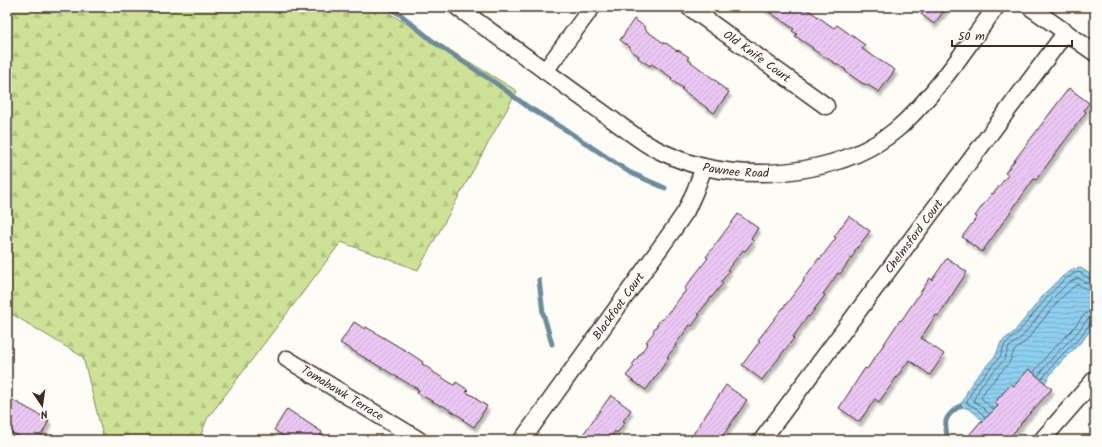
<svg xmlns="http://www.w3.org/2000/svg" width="1102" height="447" viewBox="0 0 1102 447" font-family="Kalam,sans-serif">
	<defs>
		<pattern id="forest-firs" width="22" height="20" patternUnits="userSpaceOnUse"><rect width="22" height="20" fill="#cde296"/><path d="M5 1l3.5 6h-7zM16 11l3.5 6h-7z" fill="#b1c281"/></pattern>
		<pattern id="water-rules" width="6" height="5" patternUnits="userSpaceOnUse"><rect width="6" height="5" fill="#8eceef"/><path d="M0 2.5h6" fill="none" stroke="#7bb1cc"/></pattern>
		<pattern id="building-hatch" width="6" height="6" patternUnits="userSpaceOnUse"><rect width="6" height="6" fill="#ebc8f4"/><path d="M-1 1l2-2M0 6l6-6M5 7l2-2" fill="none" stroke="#caacd1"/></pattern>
		<filter id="shadow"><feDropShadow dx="2.5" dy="4.5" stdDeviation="1" flood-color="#0004"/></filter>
	</defs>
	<rect width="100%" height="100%" fill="#fdfcf7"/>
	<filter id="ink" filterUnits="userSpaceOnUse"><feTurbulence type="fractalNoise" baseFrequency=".025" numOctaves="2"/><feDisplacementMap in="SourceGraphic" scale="8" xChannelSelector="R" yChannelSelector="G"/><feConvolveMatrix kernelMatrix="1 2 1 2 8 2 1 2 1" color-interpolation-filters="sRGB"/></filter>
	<g filter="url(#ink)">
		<!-- forest -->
		<path fill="url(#forest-firs)" stroke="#84865a" d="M7,7H382L389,13L517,91L418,270L341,242L207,419L199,440H104L83,357L7,311Z"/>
		<!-- water -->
		<path fill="url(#water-rules)" stroke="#6d8c9b" d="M1081,268L1093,276L1095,278V324L1083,340L1060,363L1050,375L1038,393L992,427C988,424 984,422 981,419C974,413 971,408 961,407L959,405L964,400L968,389L975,379L996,355L1001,342L1014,332L1047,291L1063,276L1074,269Z"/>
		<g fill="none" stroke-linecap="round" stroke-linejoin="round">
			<!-- shore -->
			<path stroke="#5c6c72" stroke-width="1" d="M1034,372L1049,353L1072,330L1083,316L1088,312L1095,311
				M1038,376L1053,357L1076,334L1087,320L1090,318L1095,317
				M1042,379L1057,360L1080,337L1090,324L1095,322
				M993,409L982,399L981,397L987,388L1009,363L1014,351L1025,342L1058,301L1072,288L1078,284L1087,290L1095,292
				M989,414L980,405L974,401V399L982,384L1004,360L1009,347L1021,338L1054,297L1068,283L1078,278L1090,285L1095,286
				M985,417L976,408L968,404L967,402L972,391L978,382L1000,357L1005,344L1017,334L1050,294L1065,279L1075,273L1079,272L1092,280L1095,281"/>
			<!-- stream -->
			<path stroke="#6d8c9b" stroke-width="5" d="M388,7L401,15L435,43L497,84L528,107L566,130L629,172L665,188
				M539,280L543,313L552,344
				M948,440C944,422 943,417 960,406"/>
		</g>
		<!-- building -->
		<path fill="url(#building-hatch)" stroke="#3b2a1e" filter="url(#shadow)" d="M762,7H804L834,28L837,25L865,45L862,49L895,70L879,92L868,85V86L863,83V84L845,71L846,70L812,49L813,48L795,36L797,34L792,31L794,29Z
			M927,7H947L934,24L921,14Z
			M634,19L645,27L644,29L665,44L666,43L677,51L678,50L689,57L687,59L719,83L718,84L729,92L714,113L681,89L683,88L671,80L672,78L652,64L650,66L638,58L639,56L629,49L630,47L620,40Z
			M1069,88L1089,103L1084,110L1086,112L1036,180L1034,179L982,252L962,237L977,217L975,216L992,193L993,194L1008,175L1005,173Z
			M738,214L758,228L751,239L753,241L745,251L743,250L727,270L729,271L721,282L723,283L698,314L700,315L692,326L690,325L675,345L676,346L667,357L669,358L646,390L626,376L634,366L632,365L648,343L646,342L654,332L653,331L661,319L662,320L670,310V311L686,290L684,289L708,258L706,257Z
			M849,216L870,231L854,252L855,253L840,274L838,273L823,294L825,295L809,317L808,316L793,337L794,338L762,380L742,365L760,341L758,340L804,281L803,280L819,258L820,259L836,238L834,237Z
			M947,258L967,272L938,316L936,315L921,338L944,354L930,375L909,360L879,402L875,399L859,422L839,408L865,368L867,369L900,320L901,321L930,278L932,280Z
			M354,322L365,329L366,327L411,354L423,362L422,364L433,371V372L454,385L456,382L468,390L466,392L477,398L476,399L487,406L474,427L463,420L464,419L442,405L441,406L417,393L419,390L340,343Z
			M1029,369L1052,389L1020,424L1021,425L1006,440H965L981,421L982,422L998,406L995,402L1011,384L1014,386Z
			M726,385L747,400L720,440H689Z
			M611,395L631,410L623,421L625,422L617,433L615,431L609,440H579Z
			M7,397L49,420L39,440H26L7,430Z
			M287,409L322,432L318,440H290L274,430Z"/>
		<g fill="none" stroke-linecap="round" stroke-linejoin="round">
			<defs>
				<g id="minor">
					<path id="s1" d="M457,7L628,131C635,136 643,142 650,146C667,155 686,163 704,167C767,181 847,171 897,129C920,109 939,85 957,61C970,43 983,25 996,7"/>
					<path id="s2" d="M689,7L826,106"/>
					<path d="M1030,7L1095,53"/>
					<path d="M545,71L592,7"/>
					<path id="s3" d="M287,359L419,440"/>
					<path id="s4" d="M522,440L673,230L686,211L695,191L704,167"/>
					<path id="s5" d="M762,440L1066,32"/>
					<path d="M1042,440L1095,379"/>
				</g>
			</defs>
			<!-- minor casing -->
			<use href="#minor" stroke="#3b2a1e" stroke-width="19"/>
			<!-- minor -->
			<use href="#minor" stroke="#fdfcf7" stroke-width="16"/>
		</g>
	</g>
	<g text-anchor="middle" stroke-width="3" stroke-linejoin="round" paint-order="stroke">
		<!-- street labels -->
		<g font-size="12" fill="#3b2a1e" stroke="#fdfcf7">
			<text dy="4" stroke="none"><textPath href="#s2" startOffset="84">Old Knife Court</textPath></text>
			<text dy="4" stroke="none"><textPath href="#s1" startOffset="328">Pawnee Road</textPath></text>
			<text dy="4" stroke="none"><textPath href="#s5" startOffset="254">Chelmsford Court</textPath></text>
			<text dy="4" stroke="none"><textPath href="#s4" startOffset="165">Blackfoot Court</textPath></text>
			<text dy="4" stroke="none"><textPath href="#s3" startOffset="65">Tomahawk Terrace</textPath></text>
		</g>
	</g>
	<!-- margin -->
	<rect width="1102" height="447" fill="none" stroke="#fdfcf7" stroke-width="24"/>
	<rect x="12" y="12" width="1078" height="423" fill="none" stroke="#3b2a1e" stroke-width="1.5" filter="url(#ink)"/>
	<!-- north arrow -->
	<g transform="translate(42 405) rotate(167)" stroke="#fdfcf7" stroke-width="3" paint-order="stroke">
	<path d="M0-3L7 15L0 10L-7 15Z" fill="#3b2a1e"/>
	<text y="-6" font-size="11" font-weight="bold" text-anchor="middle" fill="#3b2a1e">N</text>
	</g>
	<!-- scale -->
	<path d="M952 40v6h120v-6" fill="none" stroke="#3b2a1e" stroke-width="2"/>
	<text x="958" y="40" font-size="12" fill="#3b2a1e" stroke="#fdfcf7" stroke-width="3" paint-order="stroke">50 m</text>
</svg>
